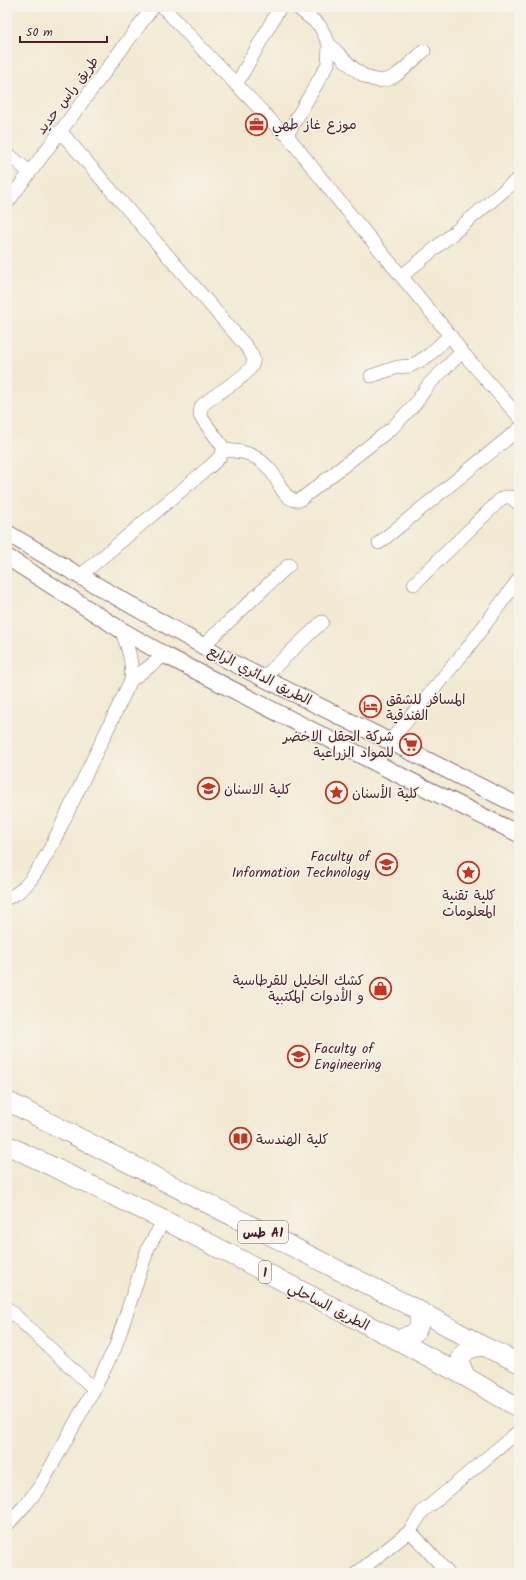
<svg xmlns="http://www.w3.org/2000/svg" width="526" height="1580" viewBox="0 0 526 1580" font-family="Kalam,'Playpen Sans Arabic',sans-serif">
	<rect width="100%" height="100%" fill="#f7f3e8"/>
	<filter id="ink" filterUnits="userSpaceOnUse"><feTurbulence type="fractalNoise" baseFrequency=".025" numOctaves="2"/><feDisplacementMap in="SourceGraphic" scale="8" xChannelSelector="R" yChannelSelector="G"/><feConvolveMatrix kernelMatrix="1 2 1 2 8 2 1 2 1" color-interpolation-filters="sRGB"/></filter>
	<filter id="wash" filterUnits="userSpaceOnUse"><feTurbulence type="fractalNoise" baseFrequency=".012" numOctaves="4" result="noise"/><feDisplacementMap in="SourceGraphic" scale="16" xChannelSelector="R" yChannelSelector="G"/><feGaussianBlur stdDeviation="0.9" result="paint"/><feColorMatrix in="noise" values="0 0 0 0 0 0 0 0 0 0 0 0 0 0 0 0 0 1.4 0 .05"/><feComposite in="paint" operator="in"/></filter>
	<g filter="url(#wash)">
		<rect width="100%" height="100%" fill="#f2e9d2"/>
	</g>
	<g filter="url(#ink)">
		<g fill="none" stroke-linecap="round" stroke-linejoin="round">
			<defs>
				<path id="minor" d="M163,7L206,53L280,130L287,135L335,196L450,335L462,352L519,417
					M329,44C345,59 368,91 393,77C404,71 414,59 424,51
					M236,85L280,7
					M60,131L245,345C247,348 252,353 253,358C258,374 211,394 201,407L200,416L223,447C225,456 209,467 202,473L80,576
					M287,135L328,64L329,44L320,26L297,7
					M7,153L29,172
					M7,203L153,7
					M402,276L519,178
					M371,376L398,367L410,366L418,362L429,355L450,335
					M223,450C232,451 243,451 251,455C258,458 266,465 271,471C279,481 284,503 300,500L392,428L415,404L429,384L462,352
					M379,543L519,429
					M414,584L501,499L505,497H511L519,504
					M203,646L289,565
					M263,678L322,622
					M131,680L165,655
					M390,741L466,650L519,579
					M7,898C28,891 39,867 50,849L131,680C133,661 128,647 121,630
					M7,1308L94,1389
					M7,1525L27,1503L41,1485L94,1389L115,1348L148,1248L164,1220
					M410,1531L448,1573
					M357,1573L410,1531L422,1512L519,1431"/>
				<path id="major" d="M7,533L80,576L231,662L519,806
					M7,557L121,630L165,655L413,782L519,834"/>
				<path id="highway" d="M7,1101L340,1271L418,1310L483,1346L519,1363
					M7,1145L164,1220L397,1340L466,1377L519,1408
					M397,1340C416,1333 422,1333 418,1310
					M466,1377C464,1373 462,1369 461,1365C458,1351 473,1347 483,1346"/>
			</defs>
			<!-- minor casing -->
			<use href="#minor" stroke="#856665" stroke-width="14"/>
			<!-- major casing -->
			<use href="#major" stroke="#856665" stroke-width="18"/>
			<!-- highway casing -->
			<use href="#highway" stroke="#856665" stroke-width="20"/>
			<!-- minor -->
			<use href="#minor" stroke="#fff" stroke-width="13"/>
			<!-- major -->
			<use href="#major" stroke="#fff" stroke-width="16"/>
			<!-- highway -->
			<use href="#highway" stroke="#fff" stroke-width="19"/>
		</g>
	</g>
	<!-- icons -->
	<defs>
		<symbol id="office-ring" viewBox="-11 -11 22 22"><circle r="9.5" fill="#f7f3e8" stroke="#c8321e" stroke-width="1.5"/><path d="M-6-3h4V-5.5h4V-3h4V5H-6ZM-1-4.5V-3h2v-1.5ZM-6 0V1H6V0Z" fill="#c8321e"/></symbol>
		<symbol id="hotel-ring" viewBox="-11 -11 22 22"><circle r="9.5" fill="#f7f3e8" stroke="#c8321e" stroke-width="1.5"/><path d="M-6-4.5h1.5V1H6V5H4.5V3h-9V5H-6ZM-4 0a1.8 1.8 0 1 1 3.6 0ZM.5 0V-2.5h3Q6-2.5 6 0Z" fill="#c8321e"/></symbol>
		<symbol id="supermarket-ring" viewBox="-11 -11 22 22"><circle r="9.5" fill="#f7f3e8" stroke="#c8321e" stroke-width="1.5"/><path d="M-6-5.5h2.5l.6 2H6L4.5 2H-2.5L-4.4-4H-6ZM-1.5 3.2a1.3 1.3 0 1 0 .1 0ZM3 3.2a1.3 1.3 0 1 0 .1 0Z" fill="#c8321e"/></symbol>
		<symbol id="university-ring" viewBox="-11 -11 22 22"><circle r="9.5" fill="#f7f3e8" stroke="#c8321e" stroke-width="1.5"/><path d="M0-5L7-2L0 1L-7-2ZM-4 1L0 2.5L4 1V4Q0 6-4 4Z" fill="#c8321e"/></symbol>
		<symbol id="sight-ring" viewBox="-11 -11 22 22"><circle r="9.5" fill="#f7f3e8" stroke="#c8321e" stroke-width="1.5"/><path d="M0-6L1.8-2.2L6-1.7L2.9 1.2L3.7 5.4L0 3.3L-3.7 5.4L-2.9 1.2L-6-1.7L-1.8-2.2Z" fill="#c8321e"/></symbol>
		<symbol id="school-ring" viewBox="-11 -11 22 22"><circle r="9.5" fill="#f7f3e8" stroke="#c8321e" stroke-width="1.5"/><path d="M0-5L7-2L0 1L-7-2ZM-4 1L0 2.5L4 1V4Q0 6-4 4Z" fill="#c8321e"/></symbol>
		<symbol id="shop-ring" viewBox="-11 -11 22 22"><circle r="9.5" fill="#f7f3e8" stroke="#c8321e" stroke-width="1.5"/><path d="M-5-2.5h2.3a2.7 3.5 0 0 1 5.4 0H5L5.5 6h-11ZM-1.5-2.5h3a1.5 2.3 0 0 0-3 0Z" fill="#c8321e"/></symbol>
		<symbol id="library-ring" viewBox="-11 -11 22 22"><circle r="9.5" fill="#f7f3e8" stroke="#c8321e" stroke-width="1.5"/><path d="M-6-4Q-3-5.5-.7-3.5V5Q-3 3-6 4ZM6-4Q3-5.5 .7-3.5V5Q3 3 6 4Z" fill="#c8321e"/></symbol>
	</defs>
	<g fill-rule="evenodd">
		<use href="#office-ring" x="244" y="112" width="25" height="25"/>
		<use href="#hotel-ring" x="358" y="694" width="25" height="25"/>
		<use href="#supermarket-ring" x="398" y="732" width="25" height="25"/>
		<use href="#university-ring" x="196" y="776" width="25" height="25"/>
		<use href="#sight-ring" x="324" y="780" width="25" height="25"/>
		<use href="#school-ring" x="374" y="852" width="25" height="25"/>
		<use href="#sight-ring" x="456" y="860" width="25" height="25"/>
		<use href="#shop-ring" x="368" y="976" width="25" height="25"/>
		<use href="#school-ring" x="286" y="1044" width="25" height="25"/>
		<use href="#library-ring" x="228" y="1126" width="25" height="25"/>
	</g>
	<g text-anchor="middle" stroke-width="3" stroke-linejoin="round" paint-order="stroke">
		<!-- shield labels -->
		<g fill="#f7f3e8" stroke="#7e5f64" stroke-width="1">
			<rect x="238" y="1221" width="50" height="22" rx="3"/>
			<rect x="259" y="1261" width="12" height="22" rx="3"/>
		</g>
		<g font-size="13" font-weight="bold" fill="#4a1f2b">
			<text x="263" y="1237">طس A1</text>
			<text x="265" y="1277">1</text>
		</g>
		<!-- street labels -->
		<g font-size="14" fill="#4a1f2b" stroke="#f7f3e8">
			<text transform="translate(67 95) rotate(-53)" y="5">طريق راس حديد</text>
			<text transform="translate(260 675) rotate(27)" y="5">الطريق الدائري الرابع</text>
			<text transform="translate(329 1306) rotate(27)" y="5">الطريق الساحلي</text>
		</g>
		<!-- poi labels -->
		<g font-size="14" fill="#4a1f2b" stroke="#f7f3e8" text-anchor="start">
			<text x="272" y="129">موزع غاز طهي</text>
			<text x="386" y="704">المسافر للشقق<tspan x="386" dy="16">الفندقية</tspan></text>
			<text x="394" y="741" text-anchor="end">شركة الحقل الاخضر<tspan x="394" dy="16">للمواد الزراعية</tspan></text>
			<text x="224" y="794">كلية الاسنان</text>
			<text x="352" y="798">كلية الأسنان</text>
			<text x="370" y="861" text-anchor="end">Faculty of<tspan x="370" dy="16">Information Technology</tspan></text>
			<text x="469" y="900" text-anchor="middle">كلية تقنية<tspan x="469" dy="16">المعلومات</tspan></text>
			<text x="364" y="985" text-anchor="end">كشك الخليل للقرطاسية<tspan x="364" dy="16">و الأدوات المكتبية</tspan></text>
			<text x="314" y="1053">Faculty of<tspan x="314" dy="16">Engineering</tspan></text>
			<text x="256" y="1144">كلية الهندسة</text>
		</g>
	</g>
	<!-- margin -->
	<rect width="526" height="1580" fill="none" stroke="#f7f3e8" stroke-width="24"/>
	<!-- scale -->
	<path d="M20 36v6h87v-6" fill="none" stroke="#4a1f2b" stroke-width="2"/>
	<text x="26" y="36" font-size="12" fill="#4a1f2b" stroke="#f7f3e8" stroke-width="3" paint-order="stroke">50 m</text>
</svg>
